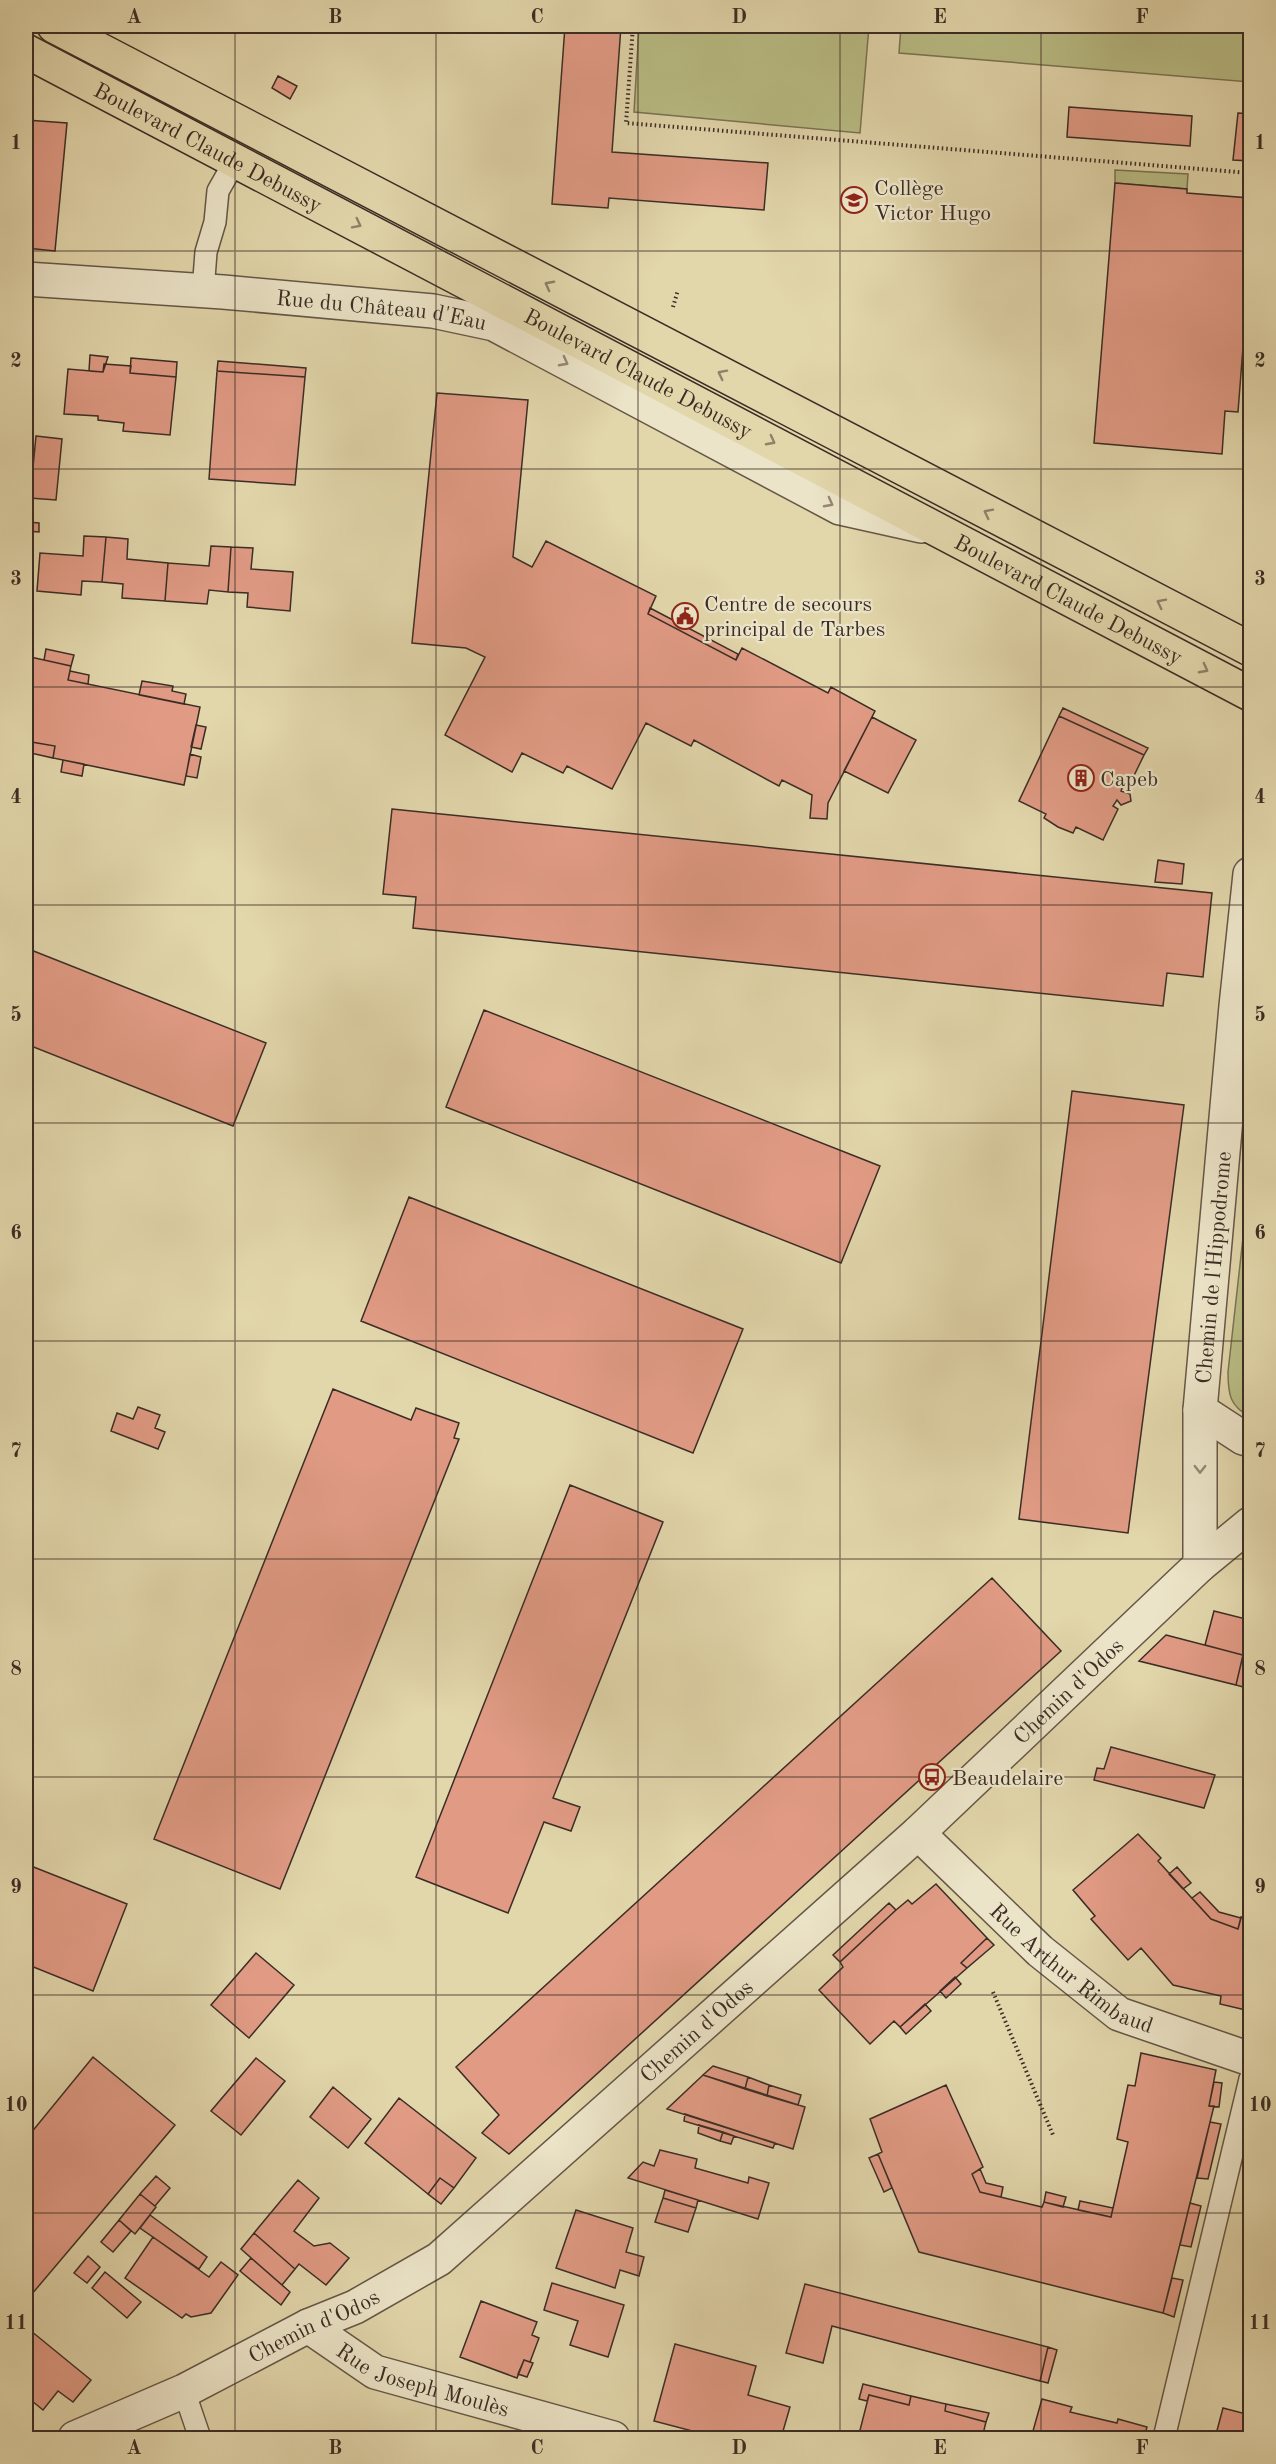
<svg xmlns="http://www.w3.org/2000/svg" width="1276" height="2464" viewBox="0 0 1276 2464" font-family="'Old Standard TT',serif">
	<rect width="100%" height="100%" fill="#e2d6ab"/>
	<filter id="stains"><feTurbulence type="fractalNoise" baseFrequency=".00333" numOctaves="4"/><feColorMatrix values="0 0 0 0 .2 0 0 0 0 .09 0 0 0 0 .02 0 0 0 .5 -.17"/></filter>
	<radialGradient id="worn" r=".72"><stop offset=".6" stop-color="#630" stop-opacity="0"/><stop offset="1" stop-color="#630" stop-opacity=".3"/></radialGradient>
	<!-- green -->
	<path fill="#b9bc84" stroke="#7a7454" stroke-width="1.5" d="M639,26H869L860,133L634,112Z
		M901,26H1250V82L899,53Z
		M1115,170L1188,174L1187,189L1115,183Z
		M1250,1175V1417C1230,1406 1228,1395 1228,1372Z"/>
	<!-- building -->
	<path fill="#e19b85" stroke="#3b2d25" stroke-width="1.5" d="M565,26H621L612,152L768,163L764,210L609,198L608,208L552,204Z
		M278,76L297,86L290,99L272,88Z
		M1069,107L1192,116L1190,146L1067,137Z
		M1238,113L1250,114V161L1233,160Z
		M26,120L67,123L55,251L26,248Z
		M1115,183L1187,189V193L1250,198V256L1238,412L1225,411L1222,454L1094,443Z
		M90,355L108,357L103,372L89,371Z
		M131,358L177,362L176,377L130,373Z
		M218,361L306,368L305,377L217,371Z
		M104,364L131,366L130,373L176,377L170,435L123,431L124,423L98,420V416L64,414L68,369L103,372Z
		M217,371L305,377L295,485L209,479Z
		M437,393L528,400L513,557L532,567L546,541L656,596L648,614L736,660L742,648L828,693L831,687L875,711L828,803L827,819L810,818L812,795L782,780L779,786L694,740L691,746L646,723L612,789L567,766L563,773L522,753L512,772L445,735L485,657L466,648L412,643Z
		M36,436L62,439L56,500L30,498Z
		M28,522L39,523V532L27,531Z
		M84,536L106,537L102,582L82,581L81,595L37,591L40,553L83,556Z
		M106,537L128,539L127,559L168,563L165,601L122,598L123,584L102,582Z
		M211,546L231,547L228,592L209,590L207,604L165,601L168,563L209,566Z
		M231,547L253,548L251,569L293,572L290,611L247,607L248,593L228,592Z
		M650,608L738,654L736,660L648,614Z
		M46,649L74,655L71,666L44,660Z
		M26,656L71,666L68,680L200,707L184,785L53,758L55,746L26,741Z
		M70,671L89,675L88,684L68,680Z
		M142,681L173,686L172,691L186,694L184,704L139,695Z
		M1063,708L1148,748L1144,755L1059,716Z
		M1059,716L1144,755L1128,788L1123,786L1121,791L1130,794L1131,801L1121,805L1117,800L1113,806L1118,809L1103,840L1076,827L1073,833L1058,827L1044,818L1046,814L1019,801Z
		M872,717L916,740L888,793L844,771Z
		M196,725L206,727L201,749L191,747Z
		M26,741L55,746L53,758L26,752Z
		M190,754L201,757L197,778L186,776Z
		M63,760L84,764L82,776L61,772Z
		M392,809L1212,893L1203,977L1167,973L1163,1006L413,928L416,897L383,894Z
		M1158,860L1184,864L1182,884L1155,882Z
		M26,948L266,1043L233,1126L26,1044Z
		M484,1010L880,1166L841,1263L446,1107Z
		M1072,1091L1184,1105L1128,1533L1019,1519Z
		M409,1197L743,1329L693,1453L361,1321Z
		M333,1389L411,1420L416,1408L459,1423L454,1438L459,1439L280,1889L154,1839Z
		M138,1407L160,1415L155,1428L165,1432L158,1449L111,1431L117,1413L133,1419Z
		M570,1485L663,1522L553,1798L580,1807L571,1831L544,1822L508,1913L416,1877Z
		M992,1578L1061,1651L509,2154L482,2133L499,2115L456,2067Z
		M1214,1611L1250,1620V1657L1205,1645Z
		M1166,1635L1243,1655L1236,1685L1139,1661Z
		M1243,1655L1250,1657V1689L1236,1685Z
		M1111,1747L1215,1775L1204,1808L1094,1780L1097,1768L1104,1769Z
		M1138,1834L1161,1858L1158,1861L1211,1919L1238,1929L1241,1917L1250,1919V2011L1220,2004L1221,1996L1173,1985L1141,1948L1128,1960L1091,1919L1095,1916L1073,1890Z
		M26,1864L127,1904L93,1991L26,1964Z
		M1177,1867L1191,1883L1183,1889L1169,1874Z
		M936,1884L987,1938L961,1963L967,1968L900,2027L894,2021L870,2044L819,1990L843,1967L840,1962L896,1910L908,1900L912,1904Z
		M1200,1892L1219,1912L1241,1918L1238,1929L1211,1919L1192,1898Z
		M889,1903L896,1910L840,1962L833,1955Z
		M987,1938L994,1945L967,1968L961,1963Z
		M256,1953L294,1985L249,2038L211,2005Z
		M955,1977L961,1984L946,1998L940,1991Z
		M925,2004L931,2011L906,2034L900,2027Z
		M1141,2053L1216,2070L1209,2106H1214L1163,2313L919,2252L878,2154L882,2152L870,2119L946,2085L983,2167L972,2174L980,2192L1042,2207L1044,2202L1111,2217L1128,2142L1117,2139L1128,2085L1135,2086Z
		M93,2057L175,2125L26,2301V2139Z
		M256,2058L285,2081L241,2135L211,2111Z
		M713,2066L748,2077L745,2089L703,2075Z
		M703,2075L805,2107L793,2149L667,2109Z
		M748,2077L769,2085L767,2096L745,2089Z
		M1214,2082L1222,2083L1219,2107L1209,2106Z
		M769,2085L801,2095L798,2105L767,2096Z
		M333,2087L371,2119L348,2148L310,2117Z
		M399,2098L476,2158L454,2188L440,2178L428,2194L365,2143Z
		M685,2114L775,2143L773,2148L684,2121Z
		M1210,2122L1221,2124L1208,2179L1197,2178Z
		M699,2125L723,2132L720,2141L698,2133Z
		M723,2132L734,2136L731,2144L720,2141Z
		M660,2150L697,2159L695,2168L748,2183L749,2177L769,2183L758,2219L628,2178L643,2162L654,2166Z
		M878,2154L892,2188L884,2192L869,2158Z
		M980,2169L986,2183L1003,2187L1001,2197L980,2192L972,2174Z
		M156,2176L170,2188L155,2206L140,2194Z
		M440,2178L454,2188L441,2204L428,2194Z
		M298,2180L319,2198L294,2231L314,2246L330,2243L349,2258L326,2285L299,2264L295,2269L254,2233Z
		M665,2190L698,2200L696,2208L663,2198Z
		M1046,2192L1066,2197L1063,2207L1044,2202Z
		M140,2194L156,2207L135,2234L119,2220Z
		M663,2198L696,2208L688,2232L655,2222Z
		M1080,2201L1113,2208L1111,2217L1078,2210Z
		M1190,2203L1201,2206L1191,2247L1180,2245Z
		M576,2210L633,2228L626,2252L644,2257L639,2276L620,2270L615,2288L556,2268Z
		M150,2215L207,2257L199,2269L140,2228Z
		M119,2220L131,2231L113,2252L101,2242Z
		M254,2233L295,2269L282,2285L241,2249Z
		M153,2237L209,2277L221,2262L238,2275L211,2313L191,2317L186,2314L182,2318L125,2278Z
		M88,2256L100,2267L87,2283L74,2273Z
		M251,2258L290,2292L281,2305L240,2271Z
		M105,2272L141,2302L127,2318L92,2288Z
		M1172,2278L1183,2280L1174,2317L1163,2313Z
		M552,2283L624,2305L608,2357L570,2345L578,2321L544,2310Z
		M805,2284L1048,2347L1040,2381L832,2326L823,2363L786,2353Z
		M481,2301L537,2322L532,2335L539,2338L530,2362L524,2360L517,2378L460,2357Z
		M31,2331L91,2380L73,2402L58,2391L43,2410L26,2396V2338Z
		M675,2344L756,2366L748,2395L790,2407L781,2438H719L654,2421Z
		M1048,2347L1057,2350L1048,2383L1040,2381Z
		M524,2360L533,2363L527,2377L518,2374Z
		M863,2384L911,2396L909,2405L869,2395L867,2401L859,2399Z
		M869,2395L909,2405L911,2396L946,2404L945,2411L986,2422L982,2438H858Z
		M1042,2399L1072,2407L1070,2412L1117,2423L1118,2419L1147,2427L1144,2438H1031Z
		M946,2404L989,2413L986,2422L945,2411Z
		M1223,2408L1250,2415V2438H1215Z"/>
	<g fill="none" stroke-linecap="round" stroke-linejoin="round">
		<defs>
			<path id="service" d="M203,291L206,252L215,222L218,191L235,161
				M184,2391L200,2438
				M1164,2438L1250,2079"/>
			<g id="minor">
				<path id="s1" d="M26,279L223,292L433,311L494,324L840,508L921,526"/>
				<path d="M1200,1410L1243,1438L1250,1440"/>
				<path id="s2" d="M1200,1565V1410L1236,1006L1250,874"/>
				<path id="s3" d="M918,1833L1040,1951L1119,2014L1250,2059"/>
				<path id="s4" d="M308,2326L375,2372L613,2438"/>
			</g>
			<g id="tertiary">
				<path id="s5" d="M75,2438L184,2391L308,2326L355,2307L439,2259L918,1833L1200,1565L1250,1524"/>
			</g>
			<g id="primary">
				<path d="M54,26L1250,649"/>
				<path id="s6" d="M26,51L1250,694"/>
			</g>
		</defs>
		<!-- service casing -->
		<use href="#service" stroke="#655746" stroke-width="24"/>
		<!-- minor casing -->
		<use href="#minor" stroke="#655746" stroke-width="36"/>
		<!-- tertiary casing -->
		<use href="#tertiary" stroke="#655746" stroke-width="36"/>
		<!-- primary casing -->
		<use href="#primary" stroke="#3b2d25" stroke-width="36"/>
		<!-- path -->
		<path stroke="#3b2d25" stroke-width="4" stroke-dasharray="1.5 3" stroke-linecap="butt" d="M633,26L626,123L1250,173
			M673,307L678,290
			M993,1992L1053,2135"/>
		<!-- service -->
		<use href="#service" stroke="#ece4c8" stroke-width="21"/>
		<!-- minor -->
		<use href="#minor" stroke="#ece4c8" stroke-width="33"/>
		<!-- tertiary -->
		<use href="#tertiary" stroke="#ece4c8" stroke-width="33"/>
		<!-- primary -->
		<use href="#primary" stroke="#e2d6ab" stroke-width="33"/>
	</g>
	<!-- one-way arrows -->
	<defs><path id="oneway-chevron" d="M-2-3.5L2.5 0L-2 3.5" fill="none" stroke-width="1.6" stroke-linecap="round" stroke-linejoin="round" transform="scale(1.5)"/></defs>
	<g stroke="#8e8268">
		<use href="#oneway-chevron" transform="translate(357 224) rotate(27)"/>
		<use href="#oneway-chevron" transform="translate(549 285) rotate(-152)"/>
		<use href="#oneway-chevron" transform="translate(722 374) rotate(-153)"/>
		<use href="#oneway-chevron" transform="translate(771 441) rotate(28)"/>
		<use href="#oneway-chevron" transform="translate(988 513) rotate(-153)"/>
		<use href="#oneway-chevron" transform="translate(1161 603) rotate(-153)"/>
		<use href="#oneway-chevron" transform="translate(1204 669) rotate(28)"/>
	</g>
	<g stroke="#948876">
		<use href="#oneway-chevron" transform="translate(564 362) rotate(28)"/>
		<use href="#oneway-chevron" transform="translate(829 503) rotate(28)"/>
		<use href="#oneway-chevron" transform="translate(1200 1469) rotate(90)"/>
	</g>
	<!-- grid -->
	<path fill="none" stroke="#3b2d25" stroke-width="1.5" stroke-opacity="0.55" d="M235,26V2438M436,26V2438M638,26V2438M840,26V2438M1041,26V2438M26,251H1250M26,469H1250M26,687H1250M26,905H1250M26,1123H1250M26,1341H1250M26,1559H1250M26,1777H1250M26,1995H1250M26,2213H1250"/>
	<!-- icons -->
	<defs>
		<symbol id="school-ring" viewBox="-11 -11 22 22"><circle r="9.5" fill="#ece4c8" stroke="#8f2418" stroke-width="1.5"/><path d="M0-5L7-2L0 1L-7-2ZM-4 1L0 2.5L4 1V4Q0 6-4 4Z" fill="#8f2418"/></symbol>
		<symbol id="civic-ring" viewBox="-11 -11 22 22"><circle r="9.5" fill="#ece4c8" stroke="#8f2418" stroke-width="1.5"/><path d="M-.6-6.5H3V-4.5H.6V-3L4-1V1h2V6H-6V1h2V-1L-.6-3ZM-1.2 2.5V6h2.4V2.5Z" fill="#8f2418"/></symbol>
		<symbol id="building-ring" viewBox="-11 -11 22 22"><circle r="9.5" fill="#ece4c8" stroke="#8f2418" stroke-width="1.5"/><path d="M-4-6H4V6H1V3H-1V6H-4ZM-2.5-4.3h1.7v1.8h-1.7ZM.8-4.3h1.7v1.8H.8ZM-2.5-1h1.7V.8h-1.7ZM.8-1h1.7V.8H.8Z" fill="#8f2418"/></symbol>
		<symbol id="bus-ring" viewBox="-11 -11 22 22"><circle r="9.5" fill="#ece4c8" stroke="#8f2418" stroke-width="1.5"/><path d="M-5-6H5V4H4V6H2V4H-2V6H-4V4H-5ZM-3.5-4V0h7V-4ZM-3.5 1.2v1.5H-2V1.2ZM2 1.2v1.5H3.5V1.2Z" fill="#8f2418"/></symbol>
	</defs>
	<g fill-rule="evenodd">
		<use href="#school-ring" x="839" y="185" width="30" height="30"/>
		<use href="#civic-ring" x="670" y="601" width="30" height="30"/>
		<use href="#building-ring" x="1066" y="763" width="30" height="30"/>
		<use href="#bus-ring" x="917" y="1762" width="30" height="30"/>
	</g>
	<g text-anchor="middle" stroke-width="4.5" stroke-linejoin="round" paint-order="stroke">
		<!-- street labels -->
		<g font-size="22" fill="#3b2d25" stroke="#ece4c8">
			<text dy="8" stroke="none"><textPath href="#s6" startOffset="206">Boulevard Claude Debussy</textPath></text>
			<text dy="8" stroke="none"><textPath href="#s1" startOffset="357">Rue du Château d'Eau</textPath></text>
			<text dy="8" stroke="none"><textPath href="#s6" startOffset="692">Boulevard Claude Debussy</textPath></text>
			<text dy="8" stroke="none"><textPath href="#s6" startOffset="1178">Boulevard Claude Debussy</textPath></text>
			<text dy="8" stroke="none"><textPath href="#s2" startOffset="298">Chemin de l'Hippodrome</textPath></text>
			<text dy="8" stroke="none"><textPath href="#s5" startOffset="1254">Chemin d'Odos</textPath></text>
			<text dy="8" stroke="none"><textPath href="#s3" startOffset="206">Rue Arthur Rimbaud</textPath></text>
			<text dy="8" stroke="none"><textPath href="#s5" startOffset="750">Chemin d'Odos</textPath></text>
			<text dy="8" stroke="none"><textPath href="#s5" startOffset="264">Chemin d'Odos</textPath></text>
			<text dy="8" stroke="none"><textPath href="#s4" startOffset="129">Rue Joseph Moulès</textPath></text>
		</g>
		<!-- poi labels -->
		<g font-size="22" fill="#3b2d25" stroke="#ece4c8" text-anchor="start">
			<text x="874" y="195">Collège<tspan x="874" dy="25">Victor Hugo</tspan></text>
			<text x="704" y="611">Centre de secours<tspan x="704" dy="25">principal de Tarbes</tspan></text>
			<text x="1100" y="786">Capeb</text>
			<text x="952" y="1785">Beaudelaire</text>
		</g>
	</g>
	<!-- margin -->
	<rect width="1276" height="2464" fill="none" stroke="#e2d6ab" stroke-width="66"/>
	<rect x="33" y="33" width="1210" height="2398" fill="none" stroke="#3b2d25" stroke-width="2"/>
	<g font-size="20" text-anchor="middle" font-weight="bold" fill="#3b2d25">
		<text x="134" y="23">A</text>
		<text x="335" y="23">B</text>
		<text x="537" y="23">C</text>
		<text x="739" y="23">D</text>
		<text x="940" y="23">E</text>
		<text x="1142" y="23">F</text>
		<text x="16" y="149">1</text>
		<text x="1260" y="149">1</text>
		<text x="16" y="367">2</text>
		<text x="1260" y="367">2</text>
		<text x="16" y="585">3</text>
		<text x="1260" y="585">3</text>
		<text x="16" y="803">4</text>
		<text x="1260" y="803">4</text>
		<text x="16" y="1021">5</text>
		<text x="1260" y="1021">5</text>
		<text x="16" y="1239">6</text>
		<text x="1260" y="1239">6</text>
		<text x="16" y="1457">7</text>
		<text x="1260" y="1457">7</text>
		<text x="16" y="1675">8</text>
		<text x="1260" y="1675">8</text>
		<text x="16" y="1893">9</text>
		<text x="1260" y="1893">9</text>
		<text x="16" y="2111">10</text>
		<text x="1260" y="2111">10</text>
		<text x="16" y="2329">11</text>
		<text x="1260" y="2329">11</text>
		<text x="134" y="2454">A</text>
		<text x="335" y="2454">B</text>
		<text x="537" y="2454">C</text>
		<text x="739" y="2454">D</text>
		<text x="940" y="2454">E</text>
		<text x="1142" y="2454">F</text>
	</g>
	<rect width="100%" height="100%" filter="url(#stains)"/>
	<rect width="100%" height="100%" fill="url(#worn)"/>
</svg>
